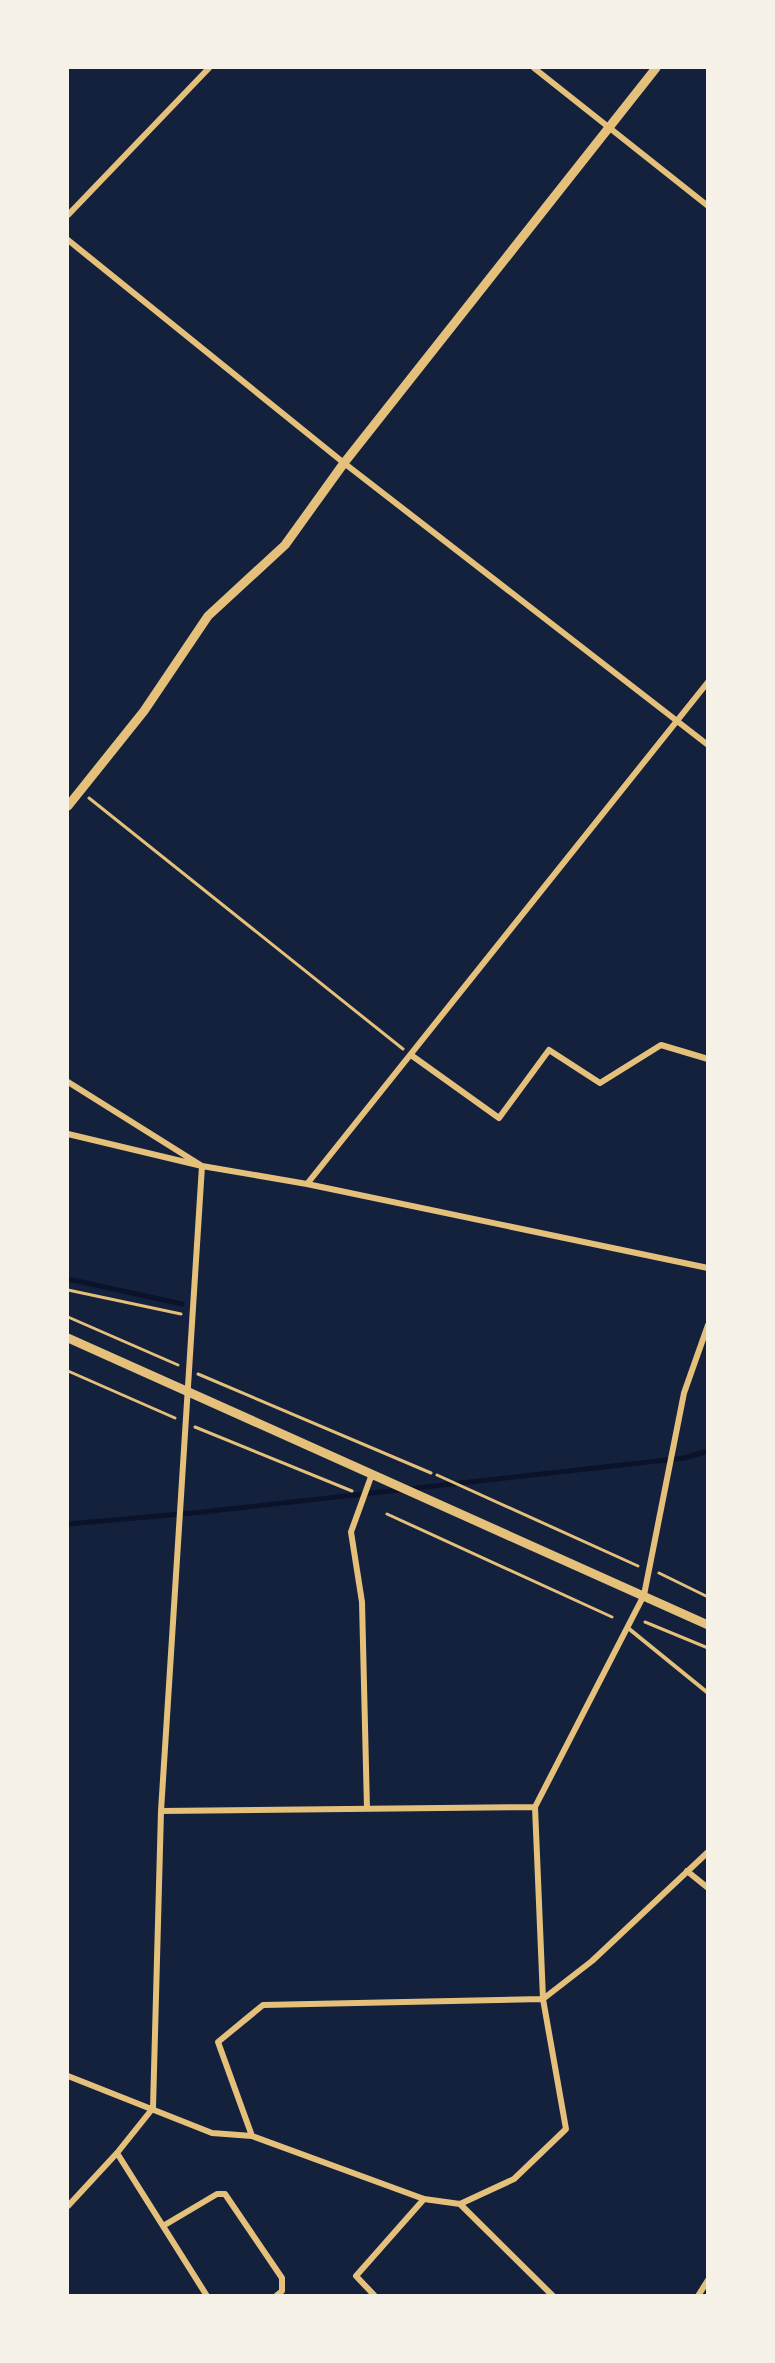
<svg xmlns="http://www.w3.org/2000/svg" width="775" height="2363" viewBox="0 0 775 2363" font-family="Arial,sans-serif">
	<rect width="100%" height="100%" fill="#14213d"/>
	<g fill="none" stroke-linecap="round" stroke-linejoin="round">
		<!-- stream -->
		<path stroke="#0b132b" stroke-width="5" d="M68,1279L182,1304
			M68,1524L203,1512L684,1458L708,1451"/>
		<!-- path -->
		<path stroke="#e5c07b" stroke-width="3" d="M89,798L403,1049
			M68,1290L181,1314
			M68,1317L178,1365
			M68,1371L175,1418
			M198,1374L431,1473
			M195,1427L352,1491
			M437,1475L638,1566
			M387,1514L612,1617
			M659,1573L708,1597
			M645,1622L708,1648"/>
		<!-- service -->
		<path stroke="#e5c07b" stroke-width="4" d="M628,1628L708,1693"/>
		<!-- minor -->
		<path stroke="#e5c07b" stroke-width="6" d="M534,68L708,206
			M68,215L209,68
			M68,240L344,463L708,745
			M411,1055L499,1118L549,1050L600,1083L661,1045L708,1059
			M68,1082L202,1166L161,1811L153,2108L117,2153L68,2206
			M68,1134L202,1166L307,1184L708,1268
			M307,1184L708,682
			M367,1809L362,1602L351,1532L372,1474
			M161,1811L535,1807
			M687,1871L708,1888
			M68,2076L212,2133L252,2136L424,2199L460,2204L514,2179L566,2129L543,1999L535,1807L644,1595L684,1393L708,1325
			M252,2136L218,2042L263,2005L543,1999L592,1961L708,1852
			M117,2153L207,2296
			M460,2204L553,2296
			M163,2226L217,2194H225L282,2278V2291L276,2296
			M375,2296L356,2276L424,2199
			M698,2296L708,2280"/>
		<!-- tertiary -->
		<path stroke="#e5c07b" stroke-width="9" d="M68,806L144,711L208,616L285,545L344,463L656,68
			M68,1338L708,1625"/>
	</g>
	<!-- border -->
	<rect width="775" height="2363" fill="none" stroke="#f6f1e7" stroke-width="138"/>
</svg>
